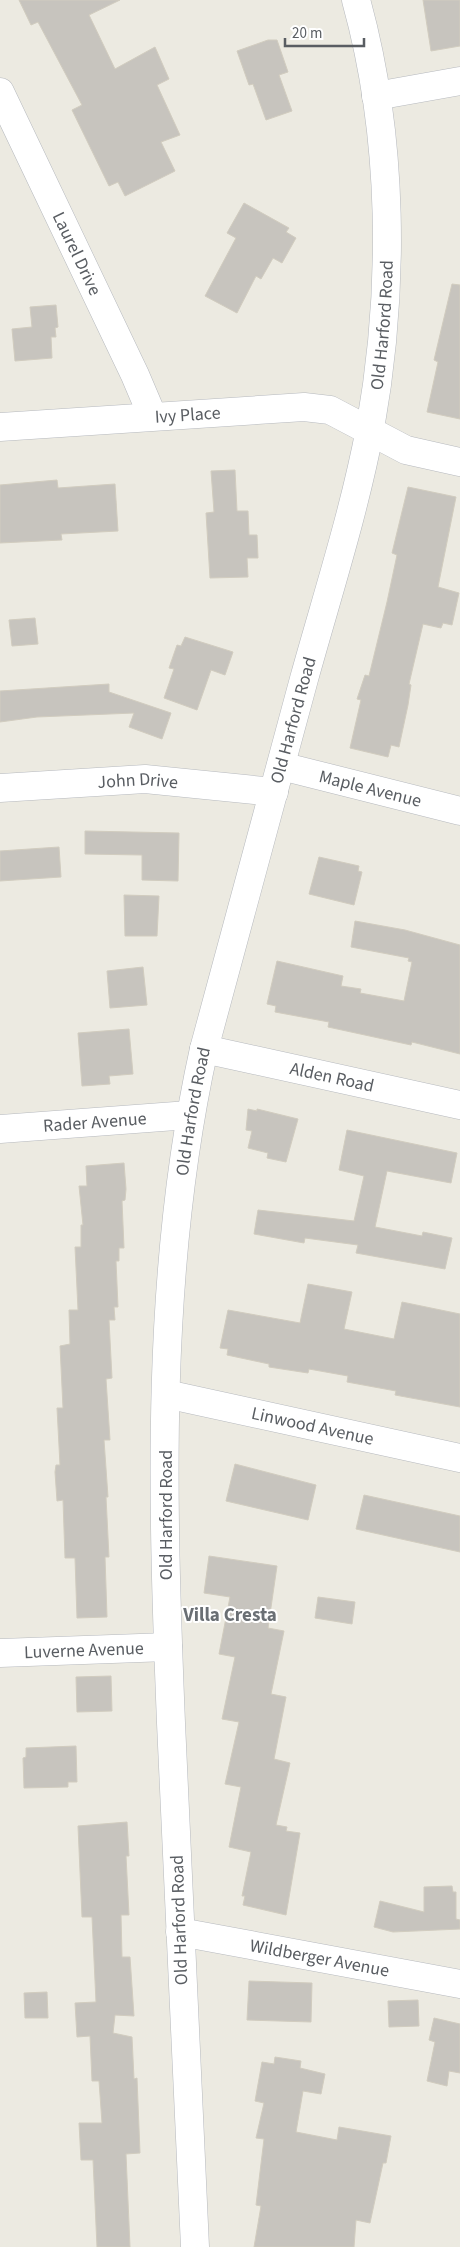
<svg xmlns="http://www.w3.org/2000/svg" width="460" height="2247" viewBox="0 0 460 2247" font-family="'Source Sans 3',sans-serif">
	<rect width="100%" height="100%" fill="#eceae1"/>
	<!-- building -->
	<path fill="#c7c4be" stroke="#d1ccbf" d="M19,0H120L89,15L115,69L155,47L169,79L157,85L180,135L161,142L175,171L125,196L118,182L109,186L72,110L82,105L38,22L31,25Z
		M423,0H460V46L431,51Z
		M268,40H277L288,72L279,75L292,111L266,120L253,84L249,85L237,51Z
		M244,203L289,228L286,232L296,238L282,263L273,258L261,279L256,276L237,313L205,296L236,238L227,233Z
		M452,284L460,285V419L427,412L438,362L434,360Z
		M56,305L58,327L55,328L56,337H51L52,358L15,361L12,329L32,327L30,307Z
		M235,470L237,511H248L249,535H257L258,558H247L248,577L210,578L206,513L214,512L211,471Z
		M57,480L58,488L115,484L118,531L61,534L62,540L0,543V485Z
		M408,487L456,497L438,587L459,593L452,625L443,623L441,628L423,624L409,684L411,685L408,705L399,747L391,745L388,757L350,748L361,700L357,699L365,675L369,676L387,602L397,555L392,553Z
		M35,618L38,644L12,646L9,620Z
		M185,637L233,652L225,675L211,670L197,710L164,698L174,669L169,668L177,645L181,646Z
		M109,684V692L171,713L162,739L129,727L134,713L37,717L0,722V691Z
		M85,831L179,833L178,881L142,880V855L85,854Z
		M59,847L61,877L0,881V851Z
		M319,857L359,866L358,871L362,872L354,905L309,894Z
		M124,895L159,896L157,936H125Z
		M355,921L405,930L460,945V1054L412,1042L411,1045L328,1027L329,1022L275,1012L276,1006L267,1004L277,961L343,976L341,986L361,989L360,993L404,1001L412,962L408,961L409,958L351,947Z
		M143,967L147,1005L110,1008L107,971Z
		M129,1029L133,1074L109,1076L110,1084L82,1086L78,1033Z
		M248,1109L257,1111V1109L298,1119L286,1162L267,1158L268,1153L248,1148L252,1131L246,1130Z
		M347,1130L457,1153L451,1183L387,1171L375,1227L422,1236L423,1232L452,1238L445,1269L356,1253L358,1245L305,1238L304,1243L254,1234L258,1210L354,1221L364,1176L339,1170Z
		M124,1163L126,1189L125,1200L122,1201L124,1248H119V1261H116L118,1307H114L115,1320H109L112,1378L106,1379L110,1440H104L108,1497H106L109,1557H105L107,1617L77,1618L75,1558H65L63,1500L57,1501L55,1472L56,1465H60L57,1408H63L60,1346L70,1344L69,1310H78L75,1247H81V1225H83L79,1186H87L86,1166Z
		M308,1284L352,1292L344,1329L394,1339L402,1302L460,1314V1407L395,1395L396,1391L347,1382L348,1376L309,1369L308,1373L269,1367V1364L227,1355L228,1349L220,1348L228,1310L300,1323Z
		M235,1464L316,1485L308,1520L226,1501Z
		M364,1495L460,1516V1552L356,1529Z
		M209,1556L277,1566L268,1628L284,1631L271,1694L286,1697L274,1759L290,1763L276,1825L287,1827L286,1831L300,1833L286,1915L243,1905L245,1896H242L251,1852L229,1847L241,1787L225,1784L239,1722L222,1719L235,1657L219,1654L230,1597L204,1593Z
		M318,1597L355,1602L352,1624L315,1618Z
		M111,1676L112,1711L77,1712L76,1677Z
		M76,1746L77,1782H68V1787L24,1788L23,1758L26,1757V1748Z
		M127,1822L129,1856H126L129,1915H121L122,1957H130L134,2016L115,2015L113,2033L132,2037L134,2079L137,2078L140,2153L126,2154L130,2247H97L93,2160H81L79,2123H102L99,2081H92L90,2036L77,2037L75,2003L96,2002L92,1917H82L78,1826Z
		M452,1886L453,1892H456V1919L460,1920V1929L393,1932L374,1927L380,1901L424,1912V1887Z
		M249,1981L312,1983L311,2022L247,2020Z
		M47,1992L48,2018H25L24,1993Z
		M418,2000L419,2026L389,2027L388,2001Z
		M434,2018L460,2024V2073L449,2071L447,2086L427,2081L435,2042L429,2040Z
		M275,2057L301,2061L300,2068L325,2074L321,2094L303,2091L296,2132L337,2140L339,2127L391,2136L386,2163H383L370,2223L356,2220L354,2247H254L261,2206L256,2205L264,2139L256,2138L264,2103L255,2101L262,2062L274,2064Z"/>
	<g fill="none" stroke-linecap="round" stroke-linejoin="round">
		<defs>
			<g id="minor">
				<path id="s1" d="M0,92L135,375L152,415"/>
				<path d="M376,96L460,81"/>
				<path id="s2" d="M0,427L304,407L330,410L406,450L460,462"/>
				<path id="s3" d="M281,766L460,811"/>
				<path id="s4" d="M0,788L145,779L274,792"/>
				<path id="s5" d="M204,1049L460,1105"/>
				<path id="s6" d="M0,1129L189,1115"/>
				<path id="s7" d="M166,1394L460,1458"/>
				<path id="s8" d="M0,1653L168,1647"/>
				<path id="s9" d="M180,1932L460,1984"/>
				<path id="s10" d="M195,2247C186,2072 178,1897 171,1723C162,1499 155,1270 204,1049C237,926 271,803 304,679C327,596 354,513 370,429C395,289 394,137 356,0"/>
			</g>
		</defs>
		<!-- minor casing -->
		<use href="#minor" stroke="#b6b9be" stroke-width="29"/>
		<!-- minor -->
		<use href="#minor" stroke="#fff" stroke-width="28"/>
	</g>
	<g text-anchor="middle" stroke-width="4" stroke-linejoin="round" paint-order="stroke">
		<!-- street labels -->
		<g font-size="18" fill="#595d62" stroke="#fff">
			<text dy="6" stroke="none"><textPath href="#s1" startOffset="179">Laurel Drive</textPath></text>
			<text dy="6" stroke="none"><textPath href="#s10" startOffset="1948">Old Harford Road</textPath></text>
			<text dy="6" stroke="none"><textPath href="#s2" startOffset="188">Ivy Place</textPath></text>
			<text dy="6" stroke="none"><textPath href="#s10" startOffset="1542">Old Harford Road</textPath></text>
			<text dy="6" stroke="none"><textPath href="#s4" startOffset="138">John Drive</textPath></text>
			<text dy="6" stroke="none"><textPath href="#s3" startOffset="92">Maple Avenue</textPath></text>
			<text dy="6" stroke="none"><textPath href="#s5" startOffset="131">Alden Road</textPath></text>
			<text dy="6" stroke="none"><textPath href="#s10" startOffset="1138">Old Harford Road</textPath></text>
			<text dy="6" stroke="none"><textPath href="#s6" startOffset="95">Rader Avenue</textPath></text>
			<text dy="6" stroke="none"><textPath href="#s7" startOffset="150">Linwood Avenue</textPath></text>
			<text transform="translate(166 1515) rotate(-90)" y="6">Old Harford Road</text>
			<text dy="6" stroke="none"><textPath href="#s8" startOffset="84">Luverne Avenue</textPath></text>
			<text transform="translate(179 1920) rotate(-92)" y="6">Old Harford Road</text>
			<text dy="6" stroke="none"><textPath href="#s9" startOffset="142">Wildberger Avenue</textPath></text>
		</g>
		<!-- neighbourhood labels -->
		<g font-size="19" font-weight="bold" fill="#6a6f74" stroke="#fff">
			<text x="230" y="1621">Villa Cresta</text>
		</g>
	</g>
	<!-- scale -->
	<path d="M285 38v8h79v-8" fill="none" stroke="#595d62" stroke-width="2.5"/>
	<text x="292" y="38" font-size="15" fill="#595d62" stroke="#ffffff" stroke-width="4" paint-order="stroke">20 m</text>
</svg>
